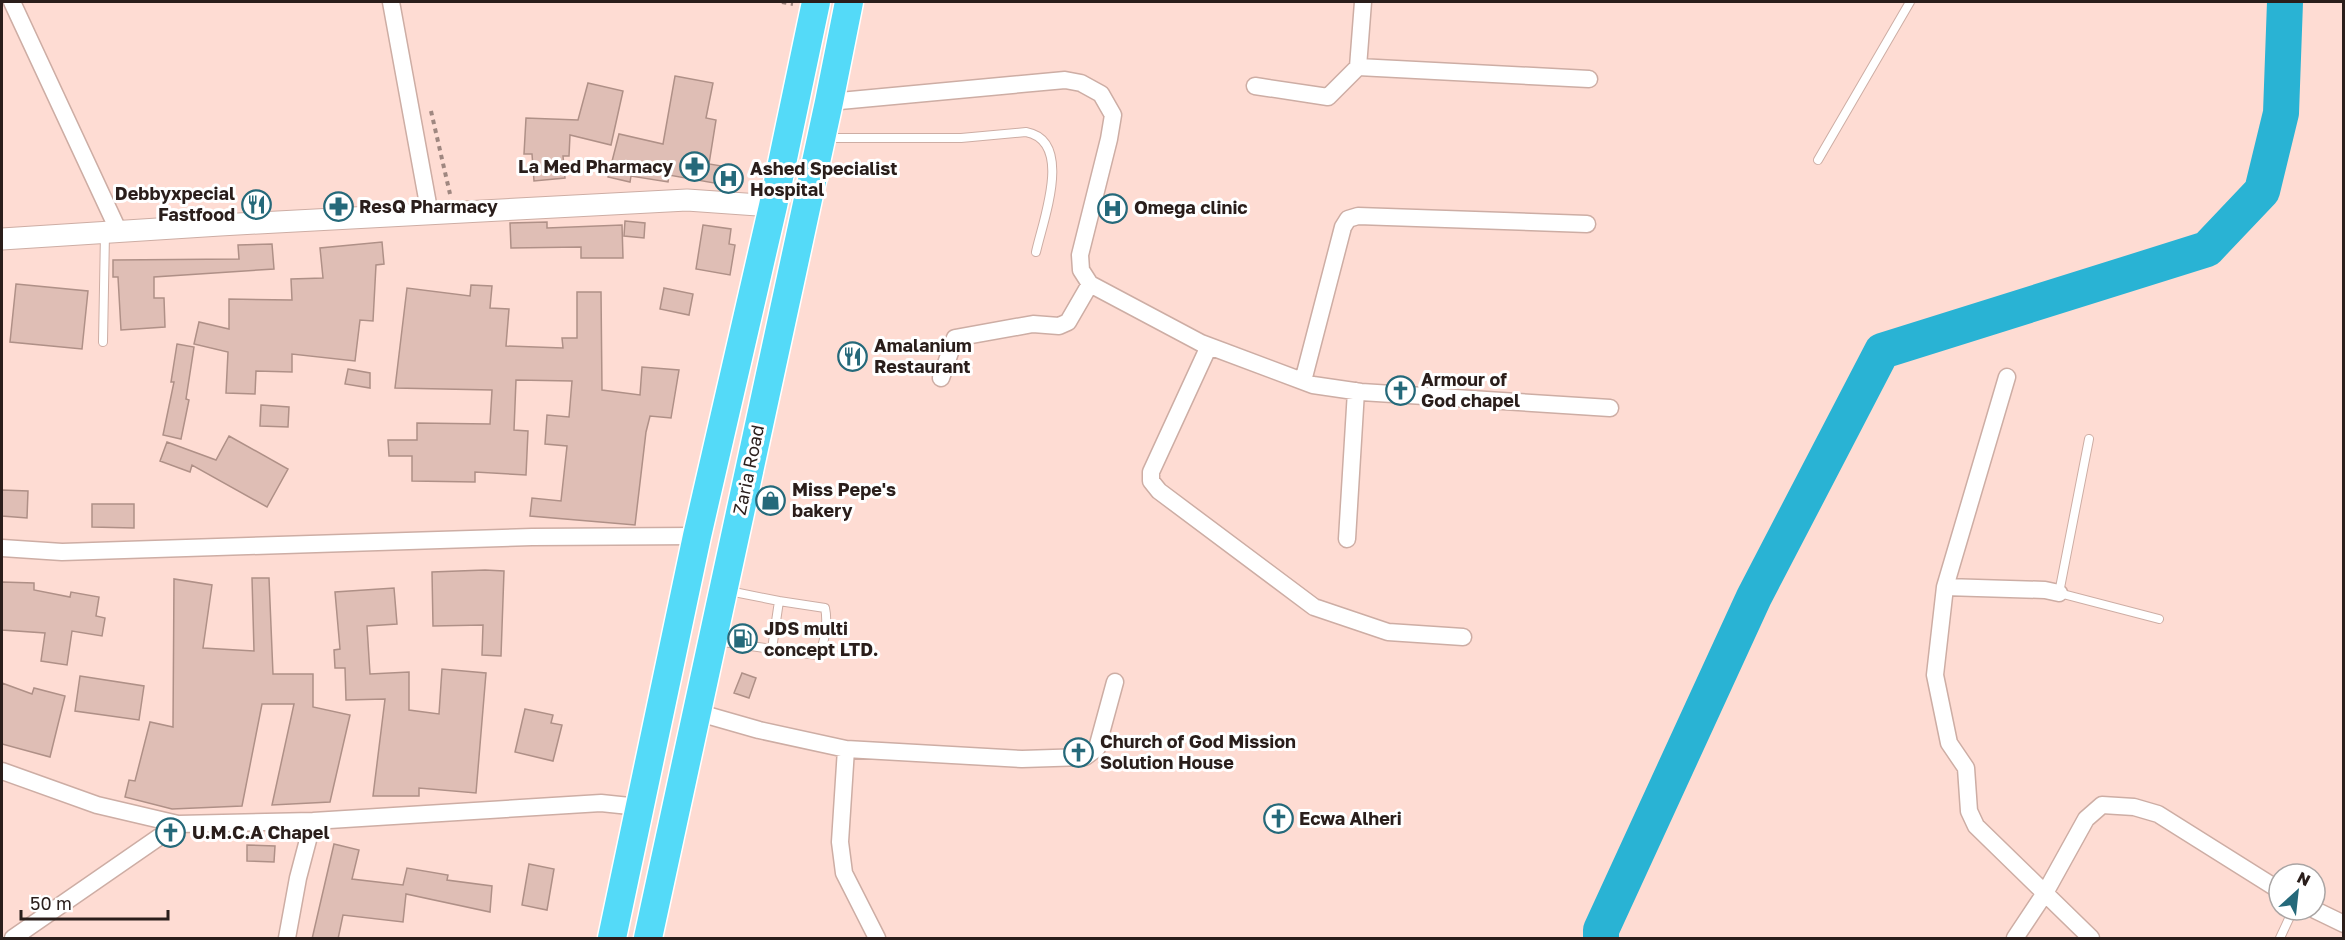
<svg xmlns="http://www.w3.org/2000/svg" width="2345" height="940" viewBox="0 0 2345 940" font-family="'Golos Text',sans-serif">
	<rect width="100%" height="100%" fill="#fedcd3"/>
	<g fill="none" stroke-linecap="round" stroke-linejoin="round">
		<!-- river -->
		<path stroke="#29b3d4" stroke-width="36" d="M1601,938V930L1754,597L1882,351L2207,249L2262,191L2281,113L2285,2"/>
	</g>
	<!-- building -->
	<path fill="#dfbeb5" stroke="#af9087" stroke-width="1.5" d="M675,76L713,83L706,118L716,120L709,164L734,168L731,186L669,175L668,182L631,176L630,182L608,177L619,134L663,144Z
		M588,83L623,91L611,145L570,135L569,156H563L565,178L534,181L532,154H524L526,118L578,120Z
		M625,221L645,223L644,238L624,236Z
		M547,222V228L622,225L623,258H581V247L511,248L510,223Z
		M703,225L731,229L729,244L735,245L730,275L696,269Z
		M382,242L384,264L376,265L373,321L360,320L355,361L292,354V372L256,371L255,394L226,393L228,352L194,344L199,322L229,329V299L292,300L291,279L323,278L320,248Z
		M272,244L274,269L154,277V298H164L165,327L121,330L118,277H113V260L239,259L238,245Z
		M16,284L88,291L82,349L10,342Z
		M471,285L492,286L490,308L509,309L506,346L563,348L562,338H577V292H601L602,390L640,395L642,367L679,370L671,418L650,416L646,432L635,525L530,516L532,498L561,501L567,446L545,444L547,415L569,417L572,381L516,380L514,430L528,431L526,475L475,472V482L412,481V456H389L388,440H417V423L490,424L492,390L395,388L407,288L470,296Z
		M664,288L693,294L689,315L660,309Z
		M177,344L194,347L186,399L189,400L181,439L163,435L174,382H171Z
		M348,369L370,373V388L345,384Z
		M261,405L289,407L288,427L260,426Z
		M229,436L288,469L267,507L192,465L190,472L160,461L167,442L216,460Z
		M2,490L28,491L27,518L2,516Z
		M92,504H134V528L92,527Z
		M485,570L504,571L501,656L482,655L483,625L433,626L432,572Z
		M252,578H269L273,674H313V707L350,715L330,802L272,805L294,704H262L242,806L172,809L125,797L129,780L135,781L150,722L173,727L174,579L212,585L203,648L254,651Z
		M2,582L34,583V590L70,597L71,592L99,597L96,616L105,618L102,636L72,631L67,665L41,661L45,633L2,630Z
		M394,588L397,624L367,626L370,674L409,672V710L439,714L442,669L486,673L476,793L419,788V796H373L385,699L346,700L345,668H335L334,650L340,649L335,592Z
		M742,673L756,678L749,698L734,693Z
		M80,676L144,686L139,720L75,711Z
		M2,683L32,694L34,688L65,696L50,757L2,744Z
		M525,709L553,715L551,723L562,725L553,761L515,752Z
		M334,844L359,850L352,879L403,885L407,868L448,875L447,880L492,886L490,912L406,894L403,922L343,915L338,939H312Z
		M247,845L275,846L274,862L247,861Z
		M529,864L554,869L547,910L522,905Z"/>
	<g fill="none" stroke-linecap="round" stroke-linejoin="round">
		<defs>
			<path id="service" d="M825,138H961L1026,132C1074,141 1043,220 1036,252
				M1818,160L1910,2
				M103,342L105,233
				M2089,439L2059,593L2159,619
				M716,641L772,649L779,601L729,591
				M772,649L818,655C825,644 828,621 825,608L779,601
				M2280,938L2293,910"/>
			<path id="minor" d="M12,2L119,232
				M391,2L430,215
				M1363,2L1358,67L1589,79
				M1255,86L1328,97L1358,67
				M829,102L1065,80L1081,83L1101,94L1113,115L1109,139L1080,255L1081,270L1090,284L1201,343L1313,385L1361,392L1610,408
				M1209,346L1151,472V481L1159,491L1314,607L1388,632L1463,637
				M2007,377L1945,587L1935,675L1949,743L1966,768L1969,811L1976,826L2091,938
				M941,378L955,338L1033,324L1059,326L1068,322L1090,284
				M1303,381L1343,227L1348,219L1358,216L1587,224
				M1347,539L1356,391
				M2,548L62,552L532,537L697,536
				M1945,587L2045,590L2059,593
				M696,712L759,730L846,749L1022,759L1085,757L1097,748L1115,682
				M846,749L840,842L844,873L877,938
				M2,771L97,805L178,824L313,821L601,803L639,807
				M2315,910L2344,924
				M13,938L178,824
				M287,938L298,878L313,821
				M2015,938L2045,893L2086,819L2102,805L2134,807L2158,814L2279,890"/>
			<path id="tertiary" d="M2,239L220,225L687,200L773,206"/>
			<path id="trunk" d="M612,938L697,536L773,206L816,2
				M648,938L829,102L849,2"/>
		</defs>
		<!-- service casing -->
		<use href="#service" stroke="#cdada4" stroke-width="10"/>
		<!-- minor casing -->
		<use href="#minor" stroke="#cdada4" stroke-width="19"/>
		<!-- tertiary casing -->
		<use href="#tertiary" stroke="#cdada4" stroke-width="23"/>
		<!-- trunk casing -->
		<use href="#trunk" stroke="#fff" stroke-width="31"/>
		<!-- path -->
		<path stroke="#9f8780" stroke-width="4" stroke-dasharray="4.5 4.5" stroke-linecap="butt" d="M782,2L793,4
			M431,111L450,194"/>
		<!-- service -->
		<use href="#service" stroke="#fff" stroke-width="8"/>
		<!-- minor -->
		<use href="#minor" stroke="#fff" stroke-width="16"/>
		<!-- tertiary -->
		<use href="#tertiary" stroke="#fff" stroke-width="21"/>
		<!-- trunk -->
		<use href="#trunk" stroke="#54daf8" stroke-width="28"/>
	</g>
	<!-- icons -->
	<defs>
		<symbol id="pharmacy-ring" viewBox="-11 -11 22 22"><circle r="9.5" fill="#fff" stroke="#25697a" stroke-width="1.5"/><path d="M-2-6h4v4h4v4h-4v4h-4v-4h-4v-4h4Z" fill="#25697a"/></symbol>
		<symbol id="hospital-ring" viewBox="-11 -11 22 22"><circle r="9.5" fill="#fff" stroke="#25697a" stroke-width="1.5"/><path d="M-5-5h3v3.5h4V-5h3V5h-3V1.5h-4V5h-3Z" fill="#25697a"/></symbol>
		<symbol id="restaurant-ring" viewBox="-11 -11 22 22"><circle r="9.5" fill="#fff" stroke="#25697a" stroke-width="1.5"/><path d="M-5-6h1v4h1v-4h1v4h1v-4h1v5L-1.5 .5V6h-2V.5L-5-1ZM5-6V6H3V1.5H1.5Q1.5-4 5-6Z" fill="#25697a"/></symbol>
		<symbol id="church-ring" viewBox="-11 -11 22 22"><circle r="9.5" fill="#fff" stroke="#25697a" stroke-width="1.5"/><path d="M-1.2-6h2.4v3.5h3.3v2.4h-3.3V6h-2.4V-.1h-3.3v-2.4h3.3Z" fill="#25697a"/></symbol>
		<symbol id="shop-ring" viewBox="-11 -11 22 22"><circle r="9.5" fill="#fff" stroke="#25697a" stroke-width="1.5"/><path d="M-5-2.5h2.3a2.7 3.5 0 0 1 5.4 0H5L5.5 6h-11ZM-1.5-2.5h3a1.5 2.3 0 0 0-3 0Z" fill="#25697a"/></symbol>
		<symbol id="fuel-ring" viewBox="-11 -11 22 22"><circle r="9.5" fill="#fff" stroke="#25697a" stroke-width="1.5"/><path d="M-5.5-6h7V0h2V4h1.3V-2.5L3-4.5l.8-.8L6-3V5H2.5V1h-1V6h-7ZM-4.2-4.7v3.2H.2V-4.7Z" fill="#25697a"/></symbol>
	</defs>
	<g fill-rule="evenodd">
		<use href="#pharmacy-ring" x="678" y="150" width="33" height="33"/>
		<use href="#hospital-ring" x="712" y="162" width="33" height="33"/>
		<use href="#restaurant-ring" x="240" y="188" width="33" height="33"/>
		<use href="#pharmacy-ring" x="322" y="190" width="33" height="33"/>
		<use href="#hospital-ring" x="1096" y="192" width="33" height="33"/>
		<use href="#restaurant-ring" x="836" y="340" width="33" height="33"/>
		<use href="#church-ring" x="1384" y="374" width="33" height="33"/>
		<use href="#shop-ring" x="754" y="484" width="33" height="33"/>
		<use href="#fuel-ring" x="726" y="622" width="33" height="33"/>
		<use href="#church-ring" x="1062" y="736" width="33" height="33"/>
		<use href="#church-ring" x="1262" y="802" width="33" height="33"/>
		<use href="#church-ring" x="154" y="816" width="33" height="33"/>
	</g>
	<g text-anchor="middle" stroke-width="6" stroke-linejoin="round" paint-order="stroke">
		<!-- poi labels -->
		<g font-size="18" font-weight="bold" fill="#2a1e1b" stroke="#fff" text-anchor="start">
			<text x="673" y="173" text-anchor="end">La Med Pharmacy</text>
			<text x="750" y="175">Ashed Specialist<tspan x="750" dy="21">Hospital</tspan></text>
			<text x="235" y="200" text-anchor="end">Debbyxpecial<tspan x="235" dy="21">Fastfood</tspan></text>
			<text x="359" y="213">ResQ Pharmacy</text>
			<text x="1134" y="214">Omega clinic</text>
			<text x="874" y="352">Amalanium<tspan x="874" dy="21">Restaurant</tspan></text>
			<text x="1421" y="386">Armour of<tspan x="1421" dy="21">God chapel</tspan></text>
			<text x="792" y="496">Miss Pepe's<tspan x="792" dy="21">bakery</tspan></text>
			<text x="764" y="635">JDS multi<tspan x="764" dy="21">concept LTD.</tspan></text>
			<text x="1100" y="748">Church of God Mission<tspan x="1100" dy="21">Solution House</tspan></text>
			<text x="1299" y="825">Ecwa Alheri</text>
			<text x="192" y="839">U.M.C.A Chapel</text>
		</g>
		<!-- street labels -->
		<g font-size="18" fill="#2a1e1b" stroke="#fff">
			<text transform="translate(749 470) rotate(-78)" y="6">Zaria Road</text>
		</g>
	</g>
	<!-- border -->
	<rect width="2345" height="940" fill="none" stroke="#2a1e1b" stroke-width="6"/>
	<!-- north arrow -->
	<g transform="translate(2297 892) rotate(27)"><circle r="28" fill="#ffffff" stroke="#aaa5a4" stroke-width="1.5"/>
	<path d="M0-4.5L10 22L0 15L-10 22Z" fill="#25697a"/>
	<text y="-9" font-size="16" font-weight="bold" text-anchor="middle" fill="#2a1e1b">N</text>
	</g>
	<!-- scale -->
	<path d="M21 910v9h147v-9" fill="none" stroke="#2a1e1b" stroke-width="3"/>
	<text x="30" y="910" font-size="18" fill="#2a1e1b" stroke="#ffffff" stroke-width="4.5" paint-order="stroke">50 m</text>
</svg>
